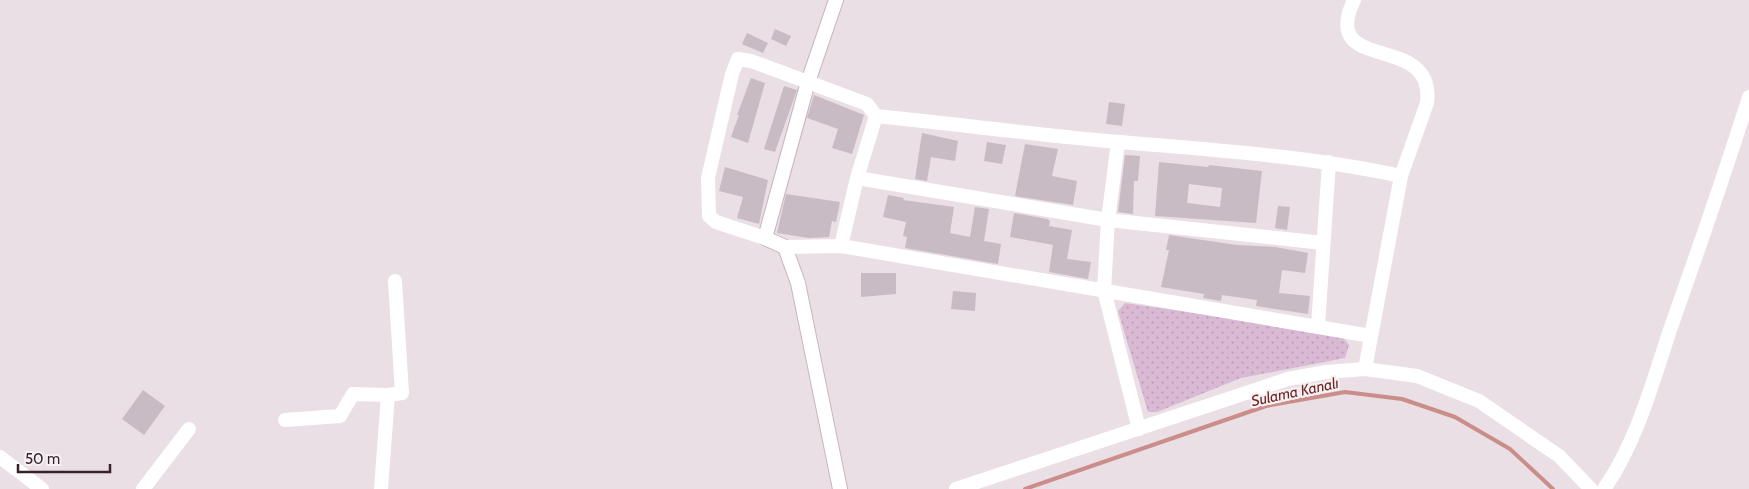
<svg xmlns="http://www.w3.org/2000/svg" width="1749" height="489" viewBox="0 0 1749 489" font-family="Cabin,sans-serif">
	<defs>
		<pattern id="park-dots" width="8" height="8" patternUnits="userSpaceOnUse" patternTransform="scale(1.25)"><rect width="8" height="8" fill="#d9b9d3"/><path d="M2 2h.1M6 6h.1" fill="none" stroke="#bb9fb5" stroke-width="1.8" stroke-linecap="round"/></pattern>
	</defs>
	<rect width="100%" height="100%" fill="#e9dfe4"/>
	<!-- park -->
	<path fill="url(#park-dots)" d="M1125,303L1340,334L1349,345L1345,358L1241,378L1157,412H1148L1118,311Z"/>
	<g fill="none" stroke-linecap="round" stroke-linejoin="round">
		<!-- stream -->
		<path stroke="#ca8d8a" stroke-width="4" d="M1025,489L1266,406L1345,392L1402,399L1455,417L1510,449L1553,489"/>
	</g>
	<!-- building -->
	<path fill="#c9bbc3" fill-rule="evenodd" d="M775,29L791,36L786,46L771,39Z
		M747,33L768,43L763,53L742,44Z
		M751,78L765,83L748,143L731,137L739,115H737Z
		M784,86L797,90L775,152L764,149Z
		M814,95L864,115L852,154L832,148L838,129L807,118Z
		M1109,102L1125,104L1122,126L1106,124Z
		M922,133L958,141L955,161L931,157L927,181L915,179Z
		M987,142L1006,145L1002,164L984,161Z
		M1025,144L1058,149L1052,176L1077,181L1073,205L1015,196Z
		M1125,155L1140,156L1138,181H1134L1133,214L1118,212Z
		M1159,162L1208,167L1209,165L1262,171L1256,223L1155,216ZM1189,184L1222,188L1220,207L1187,203Z
		M725,167L768,180L759,224L737,218L743,197L719,191Z
		M786,194L840,202L836,222L832,221L829,237L809,238L777,233Z
		M888,195L904,198L903,200L954,207L950,233L970,237L975,207L989,209L984,241L1001,244L998,264L905,248L907,237L903,236L906,222L883,217Z
		M1278,206L1290,207L1287,230L1275,228Z
		M1014,213L1047,219L1050,221L1049,226L1072,230L1067,259L1091,262L1088,279L1049,272L1053,245L1010,237Z
		M1169,235L1237,245L1275,247L1308,253L1305,273L1282,270L1279,293L1310,296L1308,314L1256,306L1257,300L1222,295L1221,301L1203,298L1204,294L1161,287L1169,250H1166Z
		M861,273H896V294L861,297Z
		M953,291L976,293L975,311L951,309Z
		M143,390L165,406L144,435L122,419Z"/>
	<g fill="none" stroke-linecap="round" stroke-linejoin="round">
		<defs>
			<path id="secondary" d="M836,0L808,82L765,238L785,247L798,283L840,489"/>
		</defs>
		<!-- secondary casing -->
		<use href="#secondary" stroke="#c7b3bd" stroke-width="16"/>
		<!-- minor -->
		<path stroke="#fff" stroke-width="14" d="M1354,0C1318,76 1436,30 1427,103L1401,176L1365,369
			M1118,142L1108,220L1104,290L1139,429
			M857,178L1108,220L1323,243
			M765,238L716,222L709,216L708,178L732,74L738,59L751,61L867,104L876,116C957,124 1038,135 1120,142C1215,150 1308,156 1401,176
			M841,246L857,178L876,116
			M785,247L841,246L1371,336
			M1318,326L1329,162
			M285,420L340,416L353,394L388,395
			M0,457L42,489
			M143,489L189,429
			M381,489L388,395L402,393L395,281
			M956,489L1288,379L1326,372L1365,369L1417,376L1479,401L1559,456L1591,489
			M1604,489C1638,440 1653,380 1672,324C1699,248 1725,173 1749,97"/>
		<!-- secondary -->
		<use href="#secondary" stroke="#fff" stroke-width="14"/>
	</g>
	<g text-anchor="middle" stroke-width="4.5" stroke-linejoin="round" paint-order="stroke">
		<!-- water labels -->
		<g font-size="15" font-style="italic" fill="#6d2621" stroke="#f6eff3">
			<text transform="translate(1295 392) rotate(-12)" y="5">Sulama Kanalı</text>
		</g>
	</g>
	<!-- scale -->
	<path d="M18 464v8h92v-8" fill="none" stroke="#37212a" stroke-width="2.5"/>
	<text x="25" y="464" font-size="15" fill="#37212a" stroke="#f6eff3" stroke-width="4" paint-order="stroke">50 m</text>
</svg>
